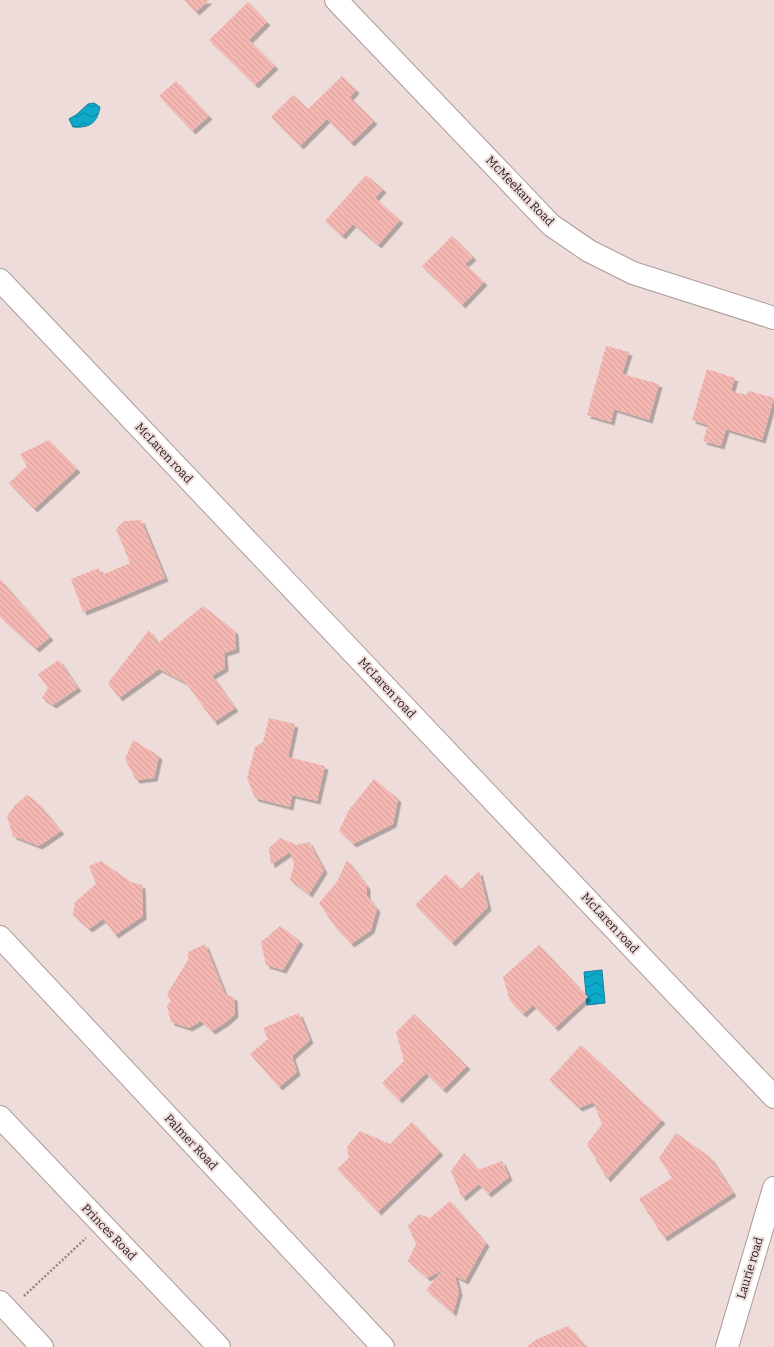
<svg xmlns="http://www.w3.org/2000/svg" width="774" height="1347" viewBox="0 0 774 1347" font-family="Bitter,serif">
	<defs>
		<pattern id="water-waves" width="16" height="10" patternUnits="userSpaceOnUse"><rect width="16" height="10" fill="#0ca9c9"/><path d="M0 5q4-4 8 0t8 0" fill="none" stroke="#0c89a3"/></pattern>
		<pattern id="building-back-hatch" width="6" height="6" patternUnits="userSpaceOnUse"><rect width="6" height="6" fill="#f4b7b1"/><path d="M-1 5l2 2M0 0l6 6M5-1l2 2" fill="none" stroke="#d19d98"/></pattern>
		<filter id="shadow"><feDropShadow dx="3.5" dy="3.5" stdDeviation="0" flood-color="#0004"/></filter>
	</defs>
	<rect width="100%" height="100%" fill="#eedcda"/>
	<!-- water -->
	<path fill="url(#water-waves)" stroke="#158097" d="M94,103L100,107C97,124 89,128 73,127L69,119L76,115L88,104Z
		M602,970L605,1003L587,1005L584,972Z"/>
	<!-- building -->
	<path fill="url(#building-back-hatch)" filter="url(#shadow)" d="M184,0H209L196,12Z
		M248,2L267,22L249,40L275,66L255,85L209,40Z
		M342,76L356,90L350,97L374,121L351,143L327,119L300,146L271,117L293,95L308,109Z
		M176,81L209,116L192,131L159,96Z
		M366,175L383,189L375,198L400,220L378,245L353,224L342,236L325,221Z
		M452,236L473,257L465,264L484,282L462,305L422,266Z
		M606,346L629,352L622,374L659,384L649,420L614,409L611,422L587,415Z
		M707,369L735,378L731,391L746,395L749,391L774,398L762,440L726,429L721,446L703,441L708,425L692,420Z
		M49,440L77,469L34,509L9,483L27,466L20,454Z
		M141,520L165,578L111,601L83,612L71,579L99,568L102,575L130,563L116,529L124,521Z
		M0,579L50,637L36,649L0,617Z
		M203,606L235,631L236,649L224,653L225,668L212,676L235,708L214,722L186,683L159,669L119,698L108,683L149,630L158,643Z
		M59,660L78,688L53,705L42,698L48,688L38,674Z
		M269,718L295,724L288,757L325,766L317,801L292,795L290,807L255,798L247,778L255,747L263,742Z
		M133,740L159,756L154,778L136,780L125,759Z
		M374,779L398,799L393,824L353,844L339,831L349,810Z
		M27,795L36,801L61,831L39,846L13,836L7,816L15,805Z
		M280,838L297,845L309,842L324,870L309,894L290,880L294,865L290,852L271,865L269,848Z
		M347,860L367,886V896L377,909L371,930L351,944L336,928L319,903L337,882Z
		M101,861L131,882L142,885L143,916L115,935L103,919L89,929L73,915L75,902L96,884L89,866Z
		M479,871L488,907L452,943L415,905L446,874L461,889Z
		M280,926L300,941L283,970L266,965L261,942Z
		M205,944L225,994L234,997L235,1014L226,1022L212,1031L201,1021L189,1028L171,1022L167,1006L171,1001L167,994L188,960V952Z
		M539,945L588,997L555,1028L533,1005L523,1014L510,1001L503,977Z
		M299,1013L310,1040L292,1056L297,1072L279,1087L250,1054L268,1039L263,1028Z
		M414,1014L467,1066L443,1090L426,1073L399,1100L382,1083L404,1061L396,1032Z
		M581,1045L662,1120L607,1179L587,1144L602,1124L593,1102L579,1108L549,1080Z
		M412,1122L440,1152L378,1212L337,1169L349,1158L347,1147L360,1131L390,1144Z
		M676,1133L710,1157L733,1193L664,1238L639,1199L672,1178L659,1158Z
		M464,1153L478,1170L502,1161L509,1177L488,1194L479,1184L462,1198L451,1171Z
		M450,1201L486,1243L465,1281L455,1276L459,1292L453,1313L426,1290L443,1270L427,1278L408,1261L416,1244L408,1226L419,1214L430,1218Z
		M568,1326L587,1347H527L535,1340Z"/>
	<g fill="none" stroke-linecap="round" stroke-linejoin="round">
		<defs>
			<path id="minor" d="M336,0L551,225L589,251L633,273L774,318
				M0,280L774,1097
				M0,937L383,1347
				M0,1302L42,1347
				M727,1347L774,1188"/>
			<path id="major" d="M0,1117L219,1347"/>
		</defs>
		<!-- minor casing -->
		<use href="#minor" stroke="#ac9b99" stroke-width="24"/>
		<!-- major casing -->
		<use href="#major" stroke="#ac9b99" stroke-width="24"/>
		<!-- path -->
		<path stroke="#938785" stroke-width="2.5" stroke-dasharray="2 2" stroke-linecap="butt" d="M24,1296L86,1238"/>
		<!-- minor -->
		<use href="#minor" stroke="#fff" stroke-width="22"/>
		<!-- major -->
		<use href="#major" stroke="#fff" stroke-width="22"/>
	</g>
	<g text-anchor="middle" stroke-width="4" stroke-linejoin="round" paint-order="stroke">
		<!-- street labels -->
		<g font-size="12" fill="#292221" stroke="#eedcda">
			<text transform="translate(520 191) rotate(46)" y="4">McMeekan Road</text>
			<text transform="translate(164 453) rotate(47)" y="4">McLaren road</text>
			<text transform="translate(387 688) rotate(47)" y="4">McLaren road</text>
			<text transform="translate(610 923) rotate(47)" y="4">McLaren road</text>
			<text transform="translate(191 1142) rotate(47)" y="4">Palmer Road</text>
			<text transform="translate(109 1232) rotate(46)" y="4">Princes Road</text>
			<text transform="translate(750 1268) rotate(-73)" y="4">Laurie road</text>
		</g>
	</g>
</svg>
